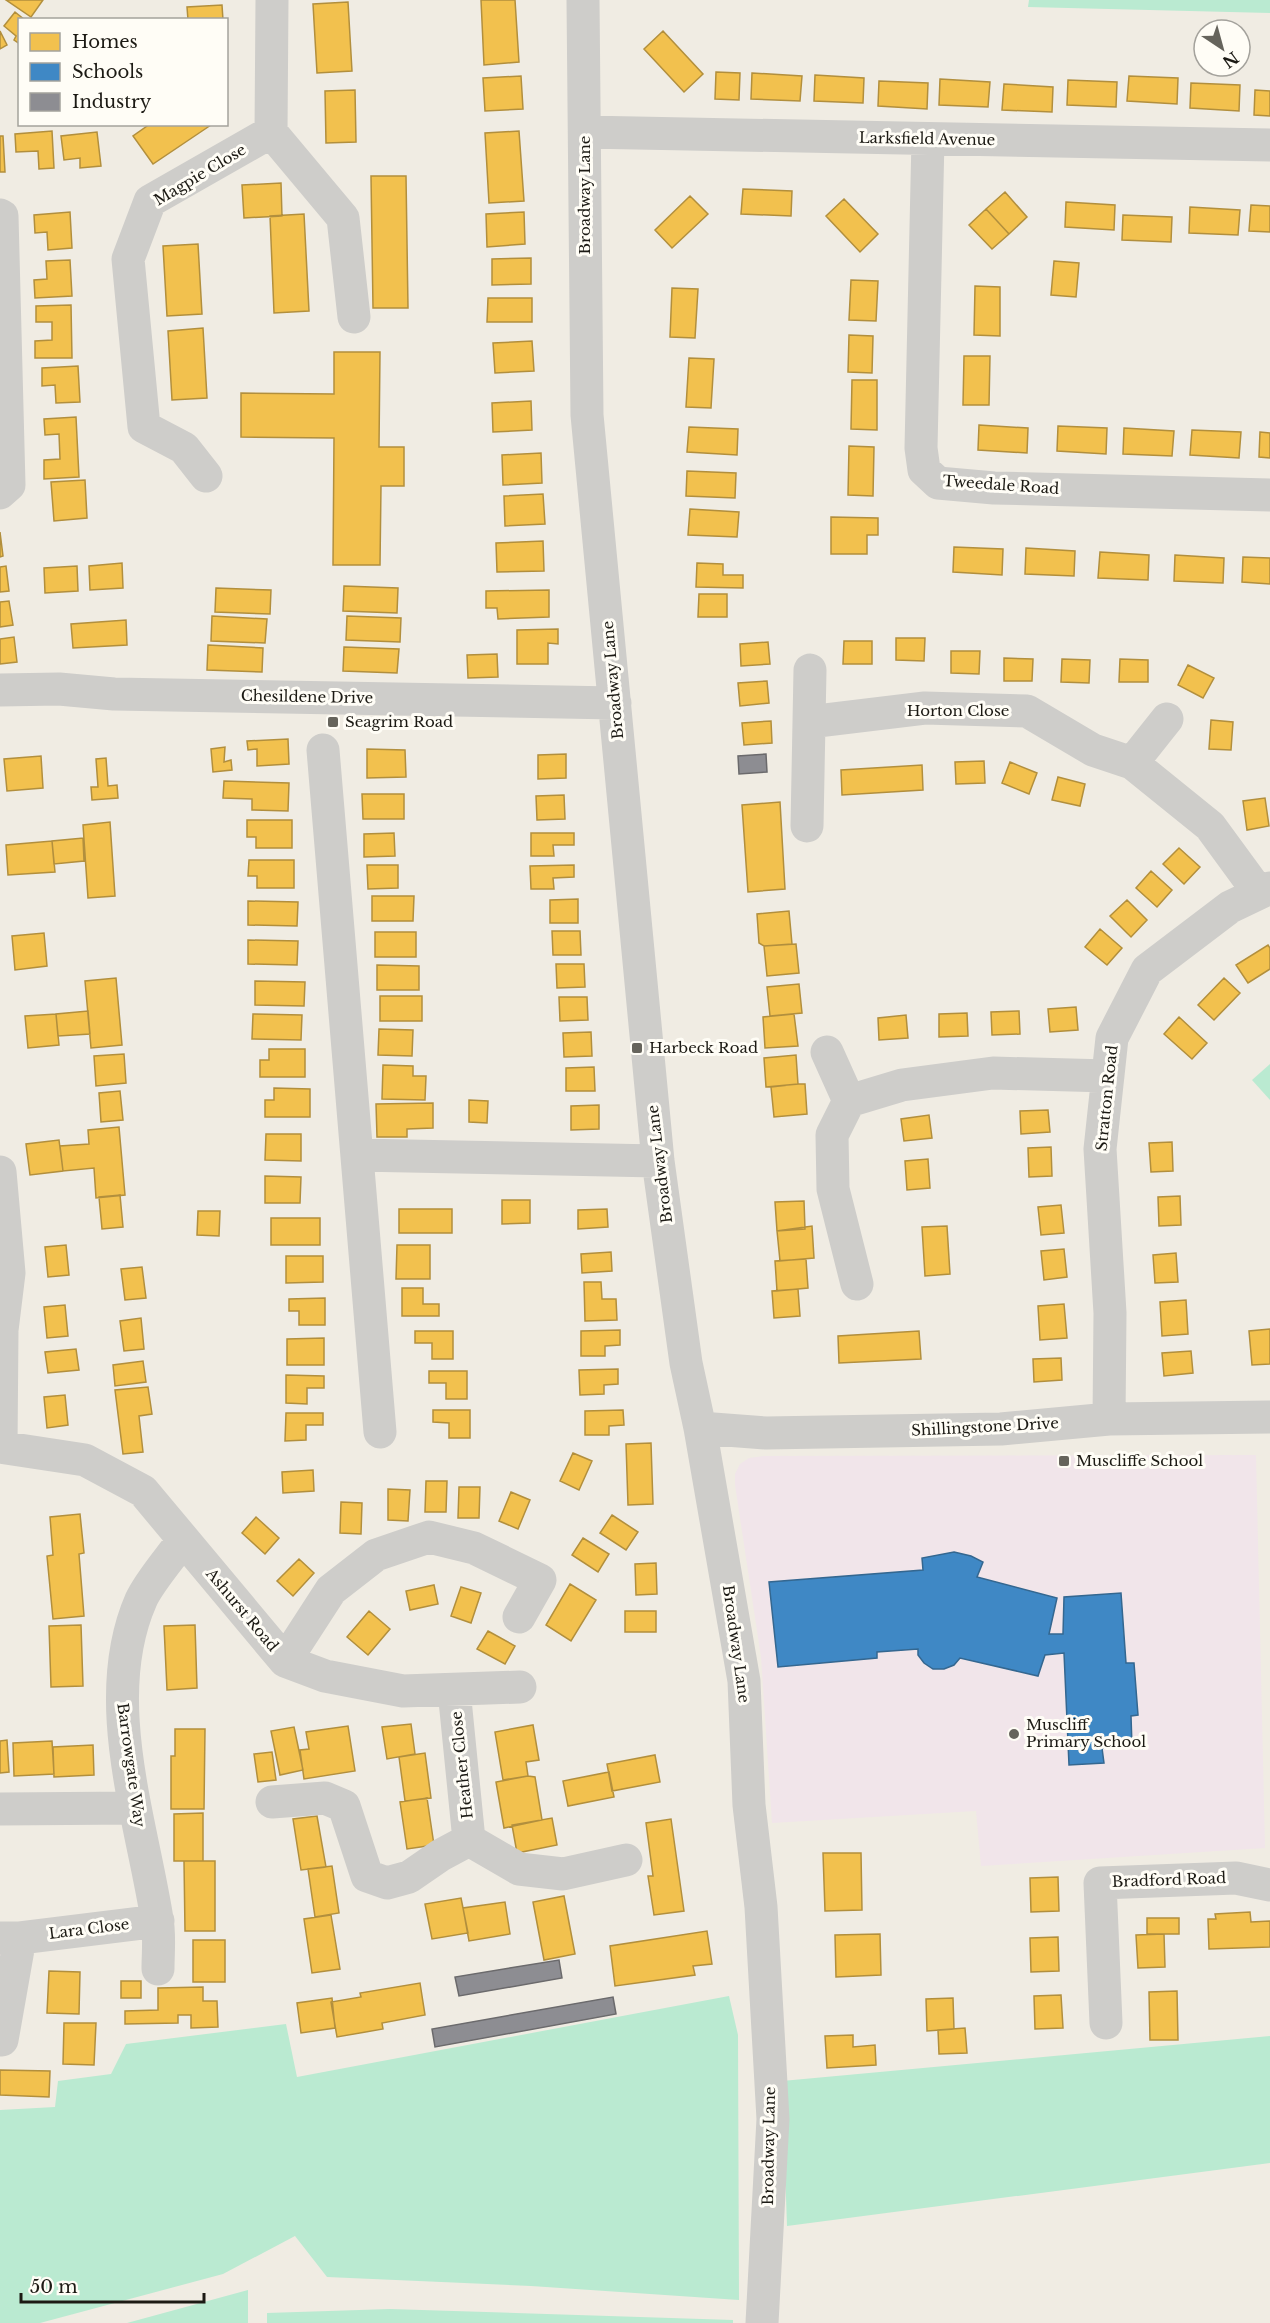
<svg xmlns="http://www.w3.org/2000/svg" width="1270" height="2323" viewBox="0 0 1270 2323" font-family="'Libre Baskerville',serif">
	<rect width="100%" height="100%" fill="#f0ece3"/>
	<!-- education -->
	<path fill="#f1e5ea" d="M1256,1455L1265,1848L981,1866L976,1811L772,1823L761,1657L735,1485V1474L740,1464L749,1458L764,1456Z"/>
	<!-- green -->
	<path fill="#baead1" d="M1029,0H1270V13L1028,7Z
		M1270,1064V1100L1252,1080Z
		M729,1996L738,2035L739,2300L531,2286L327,2277L295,2236L223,2274L40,2323H0V2110L55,2107L58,2081L111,2074L126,2044L286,2024L297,2077Z
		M1270,2036V2163L787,2226L782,2081Z
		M248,2290V2323H127Z
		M390,2309L733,2320V2323H267V2313Z"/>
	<!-- homes -->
	<path fill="#f2c14e" stroke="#b28f3d" stroke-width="1.5" d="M6,0H43L31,17Z
		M481,0H515L519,62L484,65Z
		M348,2L352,71L317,73L313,4Z
		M222,5L223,20H188L187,7Z
		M15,12L25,20H20V44L14,40L16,36L4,26Z
		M0,31L7,45L0,49Z
		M663,31L703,74L684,92L644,49Z
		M716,72L740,73L739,100L715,99Z
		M752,73L802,76L800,101L751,99Z
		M815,75L864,78L863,103L814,101Z
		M521,76L523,109L485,111L483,78Z
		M1129,76L1178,78L1177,104L1127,101Z
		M940,79L990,82L988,107L939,105Z
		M1068,80L1117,82L1116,107L1067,105Z
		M879,81L928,83L927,109L878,106Z
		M1191,83L1240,85L1239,111L1190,108Z
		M1004,84L1053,87L1052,112L1002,110Z
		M355,90L356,142L326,143L325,91Z
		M1255,90L1270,91V116L1254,115Z
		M150,124H210L211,125L153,164L133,136Z
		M52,131L54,168L39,169L38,151L16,152L15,134Z
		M519,131L524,201L489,203L485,133Z
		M97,132L101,166L80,168V158L64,160L61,136Z
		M0,136H3L5,172H0Z
		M371,176H406L408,308H373Z
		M281,183L282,216L244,218L242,185Z
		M743,189L792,191L791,216L741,214Z
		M1005,192L1027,217L1009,234L986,209Z
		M690,196L708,214L672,248L655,230Z
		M844,199L878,234L860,252L826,216Z
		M1066,202L1115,205L1114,230L1065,227Z
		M1251,205L1270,206V232L1249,231Z
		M1190,207L1240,210L1238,235L1189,233Z
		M986,209L1009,234L992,249L969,225Z
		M70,212L72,248L48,250L47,232L35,233L34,215Z
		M524,212L525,244L487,247L486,214Z
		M304,214L309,311L274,313L270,216Z
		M1123,215L1172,217L1171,242L1122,240Z
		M198,244L202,314L167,316L163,246Z
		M531,258V284L492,285V259Z
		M70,260L72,296L35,298L34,280L47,279L46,261Z
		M1054,261L1079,263L1076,297L1051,295Z
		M851,280L878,281L876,321L849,320Z
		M975,286L1000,287V336L974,335Z
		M672,288L698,289L695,338L670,337Z
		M488,298H532V322H487Z
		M71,305L72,358H35V341L52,340V322H36V306Z
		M203,328L207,398L172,400L168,331Z
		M849,335L873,336L872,373L848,372Z
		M532,341L534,371L495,373L493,343Z
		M334,352H380L379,447H404V486H381L380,565H333L334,438L241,437V393L334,394Z
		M964,356H990L989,405H963Z
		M689,358L714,359L711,408L686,407Z
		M78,366L80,402L56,403L55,385L42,386V368Z
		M852,380H877V430L851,429Z
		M531,401L532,430L493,432L492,403Z
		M76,417L79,477L44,479V460L60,459L59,434L45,435L44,419Z
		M979,425L1028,428L1027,453L978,450Z
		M1058,426L1107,428L1106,454L1057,451Z
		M689,427L738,429L737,455L687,452Z
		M1124,428L1174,431L1172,456L1123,454Z
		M1192,430L1241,432L1239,458L1190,455Z
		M1260,432L1270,433V458L1259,457Z
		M849,446L874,447L873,496L848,495Z
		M541,453L542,483L503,485L502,455Z
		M687,471L736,473L735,498L686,496Z
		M85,480L87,518L54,521L51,482Z
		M543,494L545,524L505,526L504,496Z
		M690,509L739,512L737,537L688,535Z
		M831,517L878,518V535H867V554H831Z
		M0,532L3,556L0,557Z
		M543,541L544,571L497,572L496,543Z
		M954,547L1003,549L1002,575L953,572Z
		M1026,548L1075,551L1074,576L1025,574Z
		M1100,552L1149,555L1148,580L1098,578Z
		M1175,555L1224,558L1223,583L1174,581Z
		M1243,557L1270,558V584L1242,582Z
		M122,563L123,588L90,590L89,566Z
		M697,563L723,564V575H743V588L696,587Z
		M6,566L9,591L0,592V567Z
		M77,566L78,591L45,593L44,568Z
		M344,586L398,588L397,613L343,611Z
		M216,588L271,590L270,614L215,612Z
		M549,590V617L498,619L497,608H486V591Z
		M699,594H727V617H698Z
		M9,601L13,625L0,627V602Z
		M212,616L267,619L265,643L211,641Z
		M347,616L401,618L400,642L346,640Z
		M126,620L127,645L73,648L71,624Z
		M558,629V644L548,643V664H517V630Z
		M14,637L17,662L0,664V639Z
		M896,638H925L924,661L896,660Z
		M844,641H872V664H843Z
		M768,642L770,664L741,666L740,644Z
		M208,645L263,648L262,672L207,670Z
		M344,647L399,649L397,673L343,671Z
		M951,651H980L979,674L951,673Z
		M497,654L498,677L468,678L467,655Z
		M1004,658L1033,659L1032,681H1004Z
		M1062,659L1090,660L1089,683L1061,682Z
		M1120,659L1148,660V682H1119Z
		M1188,665L1214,678L1203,698L1178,685Z
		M767,681L769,703L740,706L738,683Z
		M1211,720L1233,722L1231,750L1209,749Z
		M771,721L772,743L744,745L742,723Z
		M288,739L289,764L257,766V749L248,750L247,741Z
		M225,747L224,762L231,760L232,770L213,772L211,749Z
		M367,749L405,750L406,777L367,778Z
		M566,754V778L538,779V755Z
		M41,756L43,788L7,791L4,759Z
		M106,758L108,786L117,785L118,798L92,800L91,787H98L96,759Z
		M984,761L985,783L956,784L955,762Z
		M1010,762L1037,773L1029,794L1002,783Z
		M922,765L923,790L842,795L841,770Z
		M1058,777L1085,784L1080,806L1052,800Z
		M224,781L289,783L288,811L252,810V799L223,798Z
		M362,794H404V819H363Z
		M564,795L565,819L537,820L536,796Z
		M1265,798L1269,826L1247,830L1243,801Z
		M780,802L785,889L748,892L742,805Z
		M247,820H292V848H256V837H247Z
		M110,822L115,896L88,898L83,825Z
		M394,833L395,856L364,857V834Z
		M531,833H574V845H553L554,856H531Z
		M83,838L84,861L54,864L52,841Z
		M52,841L55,872L8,875L6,845Z
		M1179,848L1200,867L1184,884L1163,864Z
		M249,860H294V888H257V876H248Z
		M367,865H398V888L368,889Z
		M574,865V877L553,878L554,889H531L530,866Z
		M1151,871L1172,890L1157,907L1136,888Z
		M372,896H414L413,921H372Z
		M578,899V923H550V900Z
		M1127,900L1147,920L1131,937L1110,916Z
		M248,901L298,902L297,926L248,925Z
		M789,911L792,944L764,946L759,943L757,914Z
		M1100,929L1122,948L1107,965L1085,947Z
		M552,931H580L581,955H553Z
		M375,932H416V957H375Z
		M44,933L47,966L15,970L12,936Z
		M248,940L298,941L297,965L248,964Z
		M796,944L799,973L767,976L764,946Z
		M1268,945L1270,948V969L1248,983L1236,965Z
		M556,964H584L585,987L557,988Z
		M377,965L419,966V990H377Z
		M116,978L122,1045L91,1048L85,981Z
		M1224,978L1240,993L1214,1020L1198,1005Z
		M255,981L305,982L304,1006L255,1005Z
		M799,984L802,1013L770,1016L767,987Z
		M380,996H422V1021H380Z
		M559,997H587L588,1020L560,1021Z
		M1076,1007L1078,1030L1050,1032L1048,1009Z
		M88,1011L90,1034L58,1036L56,1014Z
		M1019,1011L1020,1034L992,1035L991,1012Z
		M967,1013L968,1036L939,1037V1014Z
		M56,1014L59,1045L28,1048L25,1016Z
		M253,1014L302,1015L301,1040L252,1039Z
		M794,1014L798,1046L765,1048L763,1017Z
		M906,1015L908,1038L879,1040L878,1018Z
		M1179,1017L1207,1043L1192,1059L1164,1034Z
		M379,1029L413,1030L412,1056L378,1055Z
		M591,1032L592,1056L564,1057L563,1033Z
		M269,1049H305V1077H260V1060H269Z
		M124,1054L126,1083L96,1086L94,1056Z
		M796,1055L798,1084L766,1087L764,1058Z
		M383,1065L413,1066V1076H426L425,1100L382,1099Z
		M594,1067L595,1091H566V1068Z
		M798,1084H805L807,1114L774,1117L771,1087Z
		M274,1088L310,1089V1117H265V1100H274Z
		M120,1091L123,1120L101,1122L99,1093Z
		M469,1100L488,1101L487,1123L469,1122Z
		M433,1103V1128L407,1129V1137H377L376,1104Z
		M599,1105V1129L571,1130V1106Z
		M1048,1110L1050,1132L1021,1134L1020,1111Z
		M929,1115L932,1138L904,1141L901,1119Z
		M119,1127L125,1195L96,1198L94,1168L63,1171L60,1146L89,1144L88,1130Z
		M266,1134H301V1161L265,1160Z
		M59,1140L63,1171L30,1175L26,1144Z
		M1172,1142L1173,1171L1151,1172L1149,1143Z
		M1051,1147L1052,1176L1029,1177L1028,1148Z
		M928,1159L930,1188L907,1190L905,1161Z
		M265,1176L301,1177L300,1203H265Z
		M120,1195L123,1227L102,1229L99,1197Z
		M1180,1196L1181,1225L1159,1226L1158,1197Z
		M502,1200H530V1223L502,1224Z
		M804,1201L805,1229L777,1231L775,1202Z
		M1061,1205L1064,1233L1041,1235L1038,1207Z
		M399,1209H452V1233H399Z
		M607,1209L608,1227L578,1229V1210Z
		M198,1211H220L219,1236L197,1235Z
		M271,1218H320V1245H271Z
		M812,1226L814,1258L780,1261L777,1231Z
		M947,1226L950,1274L925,1276L922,1227Z
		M66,1245L69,1275L48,1277L45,1247Z
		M397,1245H430V1279H396Z
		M1064,1249L1067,1277L1044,1280L1041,1251Z
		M611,1252L612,1271L582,1273L581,1254Z
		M1176,1253L1178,1282L1155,1283L1153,1255Z
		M286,1256H323V1282L286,1283Z
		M806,1259L808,1288L777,1291L775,1261Z
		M142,1267L146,1298L125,1300L121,1269Z
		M584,1282H601L602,1299H616L617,1320L585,1321Z
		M402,1288H423V1304H439V1316H402Z
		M798,1289L800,1316L774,1318L772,1291Z
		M325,1298V1325H299V1311H289V1299Z
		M1186,1300L1188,1334L1162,1336L1160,1302Z
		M1064,1304L1067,1338L1040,1340L1038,1306Z
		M65,1305L68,1336L47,1338L44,1307Z
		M141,1318L144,1349L124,1351L120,1321Z
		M1270,1329V1364L1252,1365L1249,1331Z
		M620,1330V1345L605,1346V1356H581V1331Z
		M415,1331H453V1359H432V1343H415Z
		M919,1331L921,1359L839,1363L838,1336Z
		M324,1338V1365H287V1339Z
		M76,1349L79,1370L48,1373L45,1352Z
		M1191,1351L1193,1373L1164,1376L1162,1353Z
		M1061,1358L1062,1380L1034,1382L1033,1359Z
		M143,1361L146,1382L115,1386L113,1365Z
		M618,1369V1384L604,1385V1394L580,1395L579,1370Z
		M429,1371H467V1399H446V1383H429Z
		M286,1375L324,1376V1388H307V1404L286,1403Z
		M148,1387L152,1414L139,1416L143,1452L123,1454L115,1390Z
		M65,1395L68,1425L47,1428L44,1397Z
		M433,1410H470V1438H449V1423L433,1422Z
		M623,1410L624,1425L609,1426V1435H585V1411Z
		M286,1413H323V1425H306V1440L285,1441Z
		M651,1443L653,1504L628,1505L626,1444Z
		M573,1453L592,1461L579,1490L560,1481Z
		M313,1470L314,1491L283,1493L282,1472Z
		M426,1481H447L446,1512H425Z
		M459,1487H480L479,1518H458Z
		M388,1489L410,1490L408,1521L388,1520Z
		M511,1492L530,1500L518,1529L499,1521Z
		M341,1502L362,1503L361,1534L340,1533Z
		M80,1514L84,1553L79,1554L84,1616L53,1619L47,1556L53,1555L50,1517Z
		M612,1515L638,1532L626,1550L600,1533Z
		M256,1517L279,1538L265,1554L242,1533Z
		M583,1538L609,1554L598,1572L572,1555Z
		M299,1559L314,1573L293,1596L277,1581Z
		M656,1563L657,1594L636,1595L635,1564Z
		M570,1584L596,1600L571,1641L546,1625Z
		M434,1585L438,1604L410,1610L406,1591Z
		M461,1587L481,1593L471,1623L451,1616Z
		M369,1611L390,1629L368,1655L347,1637Z
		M625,1611H656V1632H625Z
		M81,1625L83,1686L51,1687L49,1626Z
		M195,1625L197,1688L167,1690L164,1626Z
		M488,1631L515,1646L505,1664L477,1649Z
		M411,1724L415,1754L387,1759L382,1727Z
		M533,1725L539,1760L526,1762L528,1776L503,1780L495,1732Z
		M348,1726L355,1771L304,1779L300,1750L309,1749L306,1732Z
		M294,1727L303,1770L280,1775L271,1731Z
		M175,1729H205L204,1809H171V1756H175Z
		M7,1740L9,1772L0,1773V1741Z
		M52,1741L54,1774L14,1776L13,1743Z
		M93,1745L94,1775L54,1777L53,1747Z
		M272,1752L276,1780L258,1782L254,1754Z
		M425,1753L431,1798L405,1801L399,1757Z
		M655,1755L660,1782L612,1791L607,1764Z
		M609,1772L614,1797L568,1806L563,1781Z
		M528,1776L535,1777L542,1820L504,1828L496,1782Z
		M427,1798L434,1845L407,1849L400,1802Z
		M203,1813V1861H174V1814Z
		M317,1816L326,1867L301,1870L293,1819Z
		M552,1818L557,1845L517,1853L512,1825Z
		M671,1819L684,1911L654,1915L648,1876H653L646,1823Z
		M823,1853H861L862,1910L825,1911Z
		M184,1861H215V1931H185Z
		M332,1866L339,1913L315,1917L308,1869Z
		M1058,1877L1059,1911L1031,1912L1030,1878Z
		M564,1896L575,1954L544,1960L533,1902Z
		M461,1898L468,1933L432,1939L425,1904Z
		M505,1902L510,1934L469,1941L463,1908Z
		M1250,1912L1251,1922L1270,1921V1947L1209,1949L1208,1919H1216L1215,1914Z
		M331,1915L340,1969L312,1973L304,1919Z
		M1147,1918H1179V1934H1147Z
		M707,1931L712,1964L693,1966L695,1975L615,1986L610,1946Z
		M880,1934L881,1975L836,1977L835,1935Z
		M1164,1934L1165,1967L1138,1968L1136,1935Z
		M1058,1937L1059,1971L1031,1972L1030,1938Z
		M193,1940H225V1982H193Z
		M49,1971L80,1972L79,2014L47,2013Z
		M121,1981H141V1998H121Z
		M420,1983L425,2015L382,2023L383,2029L337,2037L331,2002L361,1997L360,1993Z
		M203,1987V2001H217L218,2027L191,2028V2015H178V2023L125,2024V2011L158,2010V1988Z
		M1177,1991L1178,2040H1150L1149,1992Z
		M1061,1995L1063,2028L1035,2029L1034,1996Z
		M332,1998L335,2028L301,2033L297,2003Z
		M953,1998L954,2029L927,2031L926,1999Z
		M64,2023H96L94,2065L63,2064Z
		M965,2028L967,2053L939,2054L938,2030Z
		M853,2035V2047L875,2045L876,2065L827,2068L825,2036Z
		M0,2070L50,2071L49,2097L0,2095Z"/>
	<!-- schools -->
	<path fill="#3f88c5" stroke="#346790" stroke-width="1.5" d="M954,1552L971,1556L983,1562L977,1577L1057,1598L1049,1634H1063L1064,1597L1121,1593L1126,1663H1134L1138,1715L1131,1716L1132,1746L1102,1748L1104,1763L1069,1765L1064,1653L1045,1655L1038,1676L960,1658L954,1665L944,1669H933L924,1663L918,1655V1649L877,1652V1658L778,1667L769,1582L923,1570L922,1558Z"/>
	<!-- industry -->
	<path fill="#8d8d92" stroke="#6b6a6c" stroke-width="1.5" d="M766,754L767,772L739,774L738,756Z
		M559,1960L562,1978L459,1996L455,1977Z
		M613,1997L616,2014L435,2047L432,2029Z"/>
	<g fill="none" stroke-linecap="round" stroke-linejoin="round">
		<!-- minor -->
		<path stroke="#cecdca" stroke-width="33" d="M583,0L587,415L658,1161L686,1363L700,1428L744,1681L749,1805L761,1907L773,2119L762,2323
			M271,132L343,218L354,317
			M271,132L272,0
			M585,132L1270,145
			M928,139L921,448L924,470L938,483L994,488L1270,495
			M0,215L2,216L9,485L0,493
			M206,476L184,448L144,427L128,259L150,201L271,132
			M0,690L59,689L114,694L615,703
			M809,722L925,708L1027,711L1093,750L1132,763L1210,826L1259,893
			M323,750L380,1432
			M1132,763L1167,719
			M807,826L810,670
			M827,1052L849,1101
			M357,1155L658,1161
			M0,1172L9,1273L2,1330L1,1447
			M857,1284L833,1189L832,1135L849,1101L902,1085L993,1073L1108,1076
			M1109,1419L1110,1313L1100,1149L1112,1038L1147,970L1230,907L1270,888
			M700,1428L766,1433L1001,1429L1109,1419L1270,1417
			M0,1447L85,1460L143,1491L285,1661L325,1676L403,1691L520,1687
			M285,1661L331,1590L376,1555L429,1537L474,1548L540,1580L519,1617
			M454,1690L469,1840
			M272,1802L325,1798L344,1806L367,1876L387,1883L409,1877L441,1855L469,1840L519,1869L563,1874L626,1860
			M0,1809L135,1808
			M0,1938H20L158,1921
			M158,1969C158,1952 160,1935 157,1919C141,1818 98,1698 141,1600C149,1582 171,1557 183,1540
			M1106,2023L1100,1883L1236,1878L1270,1885
			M2,2040L20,1938"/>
	</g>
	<!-- markers -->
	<g fill="#66645c" stroke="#fffdf6" stroke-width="2">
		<rect x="327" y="716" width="12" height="12" rx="3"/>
		<rect x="631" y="1042" width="12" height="12" rx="3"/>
		<rect x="1058" y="1455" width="12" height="12" rx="3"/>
		<circle cx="1014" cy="1734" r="6"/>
	</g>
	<g text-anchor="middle" stroke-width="6" stroke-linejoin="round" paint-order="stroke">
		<!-- street labels -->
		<g font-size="15" fill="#1c1a14" stroke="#fffdf6">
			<text transform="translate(927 139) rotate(1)" y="5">Larksfield Avenue</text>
			<text transform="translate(200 175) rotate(-31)" y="5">Magpie Close</text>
			<text transform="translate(585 195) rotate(-90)" y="5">Broadway Lane</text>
			<text transform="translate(1001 485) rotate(4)" y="5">Tweedale Road</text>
			<text transform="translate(613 680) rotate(-95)" y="5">Broadway Lane</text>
			<text transform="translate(307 697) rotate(1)" y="5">Chesildene Drive</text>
			<text x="958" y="716">Horton Close</text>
			<text transform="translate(1107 1098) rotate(-84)" y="5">Stratton Road</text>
			<text transform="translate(660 1164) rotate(-97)" y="5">Broadway Lane</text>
			<text transform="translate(985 1427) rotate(-3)" y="5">Shillingstone Drive</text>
			<text transform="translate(242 1610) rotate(50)" y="5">Ashurst Road</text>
			<text transform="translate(736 1644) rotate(82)" y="5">Broadway Lane</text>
			<text transform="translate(131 1765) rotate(82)" y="5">Barrowgate Way</text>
			<text transform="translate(462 1765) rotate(-96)" y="5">Heather Close</text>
			<text transform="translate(1169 1880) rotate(-2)" y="5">Bradford Road</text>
			<text transform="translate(89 1929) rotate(-7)" y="5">Lara Close</text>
			<text transform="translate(769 2146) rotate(-89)" y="5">Broadway Lane</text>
		</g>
		<!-- poi labels -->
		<g font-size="15" fill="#1c1a14" stroke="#fffdf6" text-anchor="start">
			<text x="345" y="727">Seagrim Road</text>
			<text x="649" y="1053">Harbeck Road</text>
			<text x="1076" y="1466">Muscliffe School</text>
			<text x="1026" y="1730">Muscliff<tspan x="1026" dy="17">Primary School</tspan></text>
		</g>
	</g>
	<!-- legend -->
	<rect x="18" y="18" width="210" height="108" fill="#fffdf6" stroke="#a4a29c" stroke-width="1.5"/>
	<rect x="30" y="33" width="30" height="18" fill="#f2c14e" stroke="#a4a29c" stroke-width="1.5"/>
	<text x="72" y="48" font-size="18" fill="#1c1a14">Homes</text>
	<rect x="30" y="63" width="30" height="18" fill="#3f88c5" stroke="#a4a29c" stroke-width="1.5"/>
	<text x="72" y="78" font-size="18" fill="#1c1a14">Schools</text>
	<rect x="30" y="93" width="30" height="18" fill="#8d8d92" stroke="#a4a29c" stroke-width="1.5"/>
	<text x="72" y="108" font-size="18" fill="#1c1a14">Industry</text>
	<!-- north arrow -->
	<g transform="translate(1222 48) rotate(144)"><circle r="28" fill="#fffdf6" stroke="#a4a29c" stroke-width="1.5"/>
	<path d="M0-4.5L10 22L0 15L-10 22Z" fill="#66645c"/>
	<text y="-9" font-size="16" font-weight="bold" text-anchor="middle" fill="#1c1a14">N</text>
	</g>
	<!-- scale -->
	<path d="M21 2293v9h183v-9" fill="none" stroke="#1c1a14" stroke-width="3"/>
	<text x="30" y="2293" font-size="18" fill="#1c1a14" stroke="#fffdf6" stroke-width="4.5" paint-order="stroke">50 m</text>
</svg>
